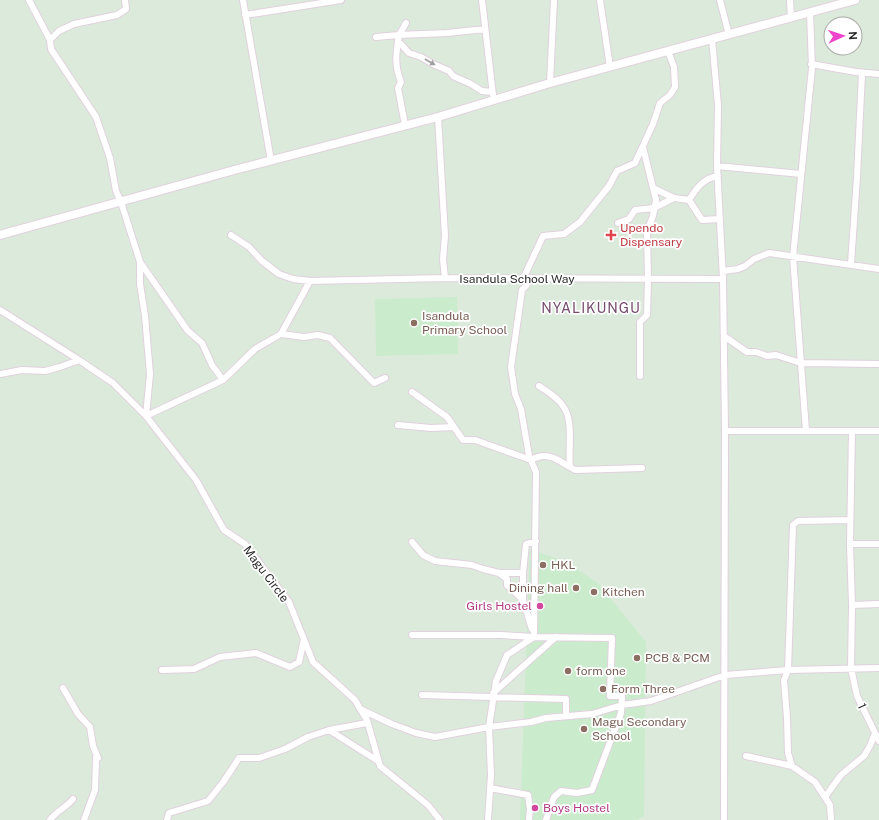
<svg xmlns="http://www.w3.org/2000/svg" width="879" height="820" viewBox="0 0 879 820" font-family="'Public Sans',sans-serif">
	<rect width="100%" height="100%" fill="#dceadb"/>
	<!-- education -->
	<path fill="#cbebcd" d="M457,297L458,354L376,356L375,299Z
		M530,549L566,562L598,583L646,642L644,816L637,820H520Z"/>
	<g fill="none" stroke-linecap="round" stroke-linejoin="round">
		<defs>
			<path id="street" d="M29,0L50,40L51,49L96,117L110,158L116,191L121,202L140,262L188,331L202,343L212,365L223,380
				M243,0L271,161
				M482,0L493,95
				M600,0L610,67
				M720,0L729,35
				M790,0L791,18
				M245,15L341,0
				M376,37L399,35L406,23
				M712,39L718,105L717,166L723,279L725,431L724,820
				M50,40L59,31L74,24L117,15L126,9L125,0
				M398,41L409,53L421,57L433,64L449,71L453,76L471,84L482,91L492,92
				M811,64L856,72L879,74
				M550,83L554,0
				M438,117L445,236L443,259L445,278
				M405,125L398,88L401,82C394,65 396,53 399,35L447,33L485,29
				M643,147L653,188L674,198L689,200L702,220L720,219
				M717,166L801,174
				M689,200C696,189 703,178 718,176
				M618,223L629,219L635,210L654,208L674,198
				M231,235L249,247L262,261L279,274L293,279L310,281L445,278L723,279
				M140,262V284L145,316L150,374L146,416
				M851,264L857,177L862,73
				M723,271L738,269L745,266L754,259L769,253L879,269
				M523,279L543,236L564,234L580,222L609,186L617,171L635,163L653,124L660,103L670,95L675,87L674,67L668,51
				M532,279L522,290L511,367L515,394L521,409L529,456L536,472L534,637
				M0,310L79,360L113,383L146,416L196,480L224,530L245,544L289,602L313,662L355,700L367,720L380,766L428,805L440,820
				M281,334L304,337L318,335L330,338L374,383L385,378
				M724,336L747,352H756L767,356L776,355L801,363L879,364
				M0,374L22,370L45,371L60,367L79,360
				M640,376V322L647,315L648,279L647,231L653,216L656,200L653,188
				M539,386C548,392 557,397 563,406C574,420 568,449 570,467L575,470L642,468
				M412,392L447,417L454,427
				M146,416L223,380L255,349L281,334L310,281
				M398,425L431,428L454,427L463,440H475L531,460C547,451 556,459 570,467
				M725,431H879
				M806,431L793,257L812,68L810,12
				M852,431L850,544L852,605L851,668L857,696L879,741
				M412,542L423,555L435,561L472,565L483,569L499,573H523L526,544L536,541
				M850,544H879
				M499,573L507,579V585L523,600L532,629
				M523,600V573
				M852,605L879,604
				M412,635H501L534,637L507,655L496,681L489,727L491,775L488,820
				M534,637L612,638L610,696H622L621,713L592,790L577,793L561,791L554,797L546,820
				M162,670L194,669L220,657L256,653L290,667L299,662L304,639
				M63,688L78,714L90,727L93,746L98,758
				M493,693L556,637
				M422,695L566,699V716
				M360,709L392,724L416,733L435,737L489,727L531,722L546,718L592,714L622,705L651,701L725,675L788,670L879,668
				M329,730L367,723
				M746,756L792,766
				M490,788L528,795L530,809L529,820
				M825,797L841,775L864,756L870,746L875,733
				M50,820C56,811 66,808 73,799
				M84,820L95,790L96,758
				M167,820L169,813L208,801L224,781L239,758H259L285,749L308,737L329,730L378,761
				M831,820L830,805L815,782L792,766L788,753L787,718L784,680L788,670L793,525L798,521L850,520"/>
			<path id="secondary" d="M0,235L238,169L438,117L550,83L855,0"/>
		</defs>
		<!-- street casing -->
		<use href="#street" stroke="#e1d1de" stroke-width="8"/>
		<!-- secondary casing -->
		<use href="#secondary" stroke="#e1d1de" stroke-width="10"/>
		<!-- street -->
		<use href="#street" stroke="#fff" stroke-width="6"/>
		<!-- secondary -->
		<use href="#secondary" stroke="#fff" stroke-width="8"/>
	</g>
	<!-- one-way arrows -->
	<defs><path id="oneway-solid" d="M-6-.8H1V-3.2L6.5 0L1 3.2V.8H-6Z"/></defs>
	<use fill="#9f9f9f" href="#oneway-solid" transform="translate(430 62) rotate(30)"/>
	<!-- markers -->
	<path fill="#e0444e" stroke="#fff" stroke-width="1.5" d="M609 229h4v4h4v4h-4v4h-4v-4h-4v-4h4z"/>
	<g fill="#8d6e63" stroke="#fff" stroke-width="1.5">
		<circle cx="414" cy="323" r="4"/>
		<circle cx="543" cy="565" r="4"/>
		<circle cx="576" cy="588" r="4"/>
		<circle cx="594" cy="592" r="4"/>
		<circle cx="637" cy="658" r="4"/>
		<circle cx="568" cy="671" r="4"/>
		<circle cx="603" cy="689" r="4"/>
		<circle cx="584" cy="729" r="4"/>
	</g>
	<g fill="#d1479c" stroke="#fff" stroke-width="1.5">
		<circle cx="540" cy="606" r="4"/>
		<circle cx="535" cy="808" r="4"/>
	</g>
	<g text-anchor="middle" stroke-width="3.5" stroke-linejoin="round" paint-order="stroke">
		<!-- health labels -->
		<g font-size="12" fill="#be3a42" stroke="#fff" text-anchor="start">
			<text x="620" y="232">Upendo<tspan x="620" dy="14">Dispensary</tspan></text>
		</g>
		<!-- street labels -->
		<g font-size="12" fill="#292929" stroke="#fff">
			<text x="517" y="283">Isandula School Way</text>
			<text transform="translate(266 574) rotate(53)" y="4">Magu Circle</text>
			<text transform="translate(862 706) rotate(66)" y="4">1</text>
		</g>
		<!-- education labels -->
		<g font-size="12" fill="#785e54" stroke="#fff" text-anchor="start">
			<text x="422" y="320">Isandula<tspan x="422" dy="14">Primary School</tspan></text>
			<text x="551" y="569">HKL</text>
			<text x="568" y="592" text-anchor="end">Dining hall</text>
			<text x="602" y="596">Kitchen</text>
			<text x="645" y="662">PCB &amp; PCM</text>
			<text x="576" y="675">form one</text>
			<text x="611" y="693">Form Three</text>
			<text x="592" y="726">Magu Secondary<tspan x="592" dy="14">School</tspan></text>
		</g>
		<!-- hotel labels -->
		<g font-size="12" fill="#b23c85" stroke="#fff" text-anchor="end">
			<text x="532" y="610">Girls Hostel</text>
			<text x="543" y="812" text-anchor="start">Boys Hostel</text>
		</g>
		<!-- quarter labels -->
		<g font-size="14" letter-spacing="1" fill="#764c6e" stroke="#fff">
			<text x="591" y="313">NYALIKUNGU</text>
		</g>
	</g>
	<!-- north arrow -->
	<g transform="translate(843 36) rotate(87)"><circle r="19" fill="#ffffff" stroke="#a9a9a9"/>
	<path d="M0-3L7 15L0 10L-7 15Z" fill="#ee45cd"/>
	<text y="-6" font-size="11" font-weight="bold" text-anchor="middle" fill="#292929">N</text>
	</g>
</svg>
